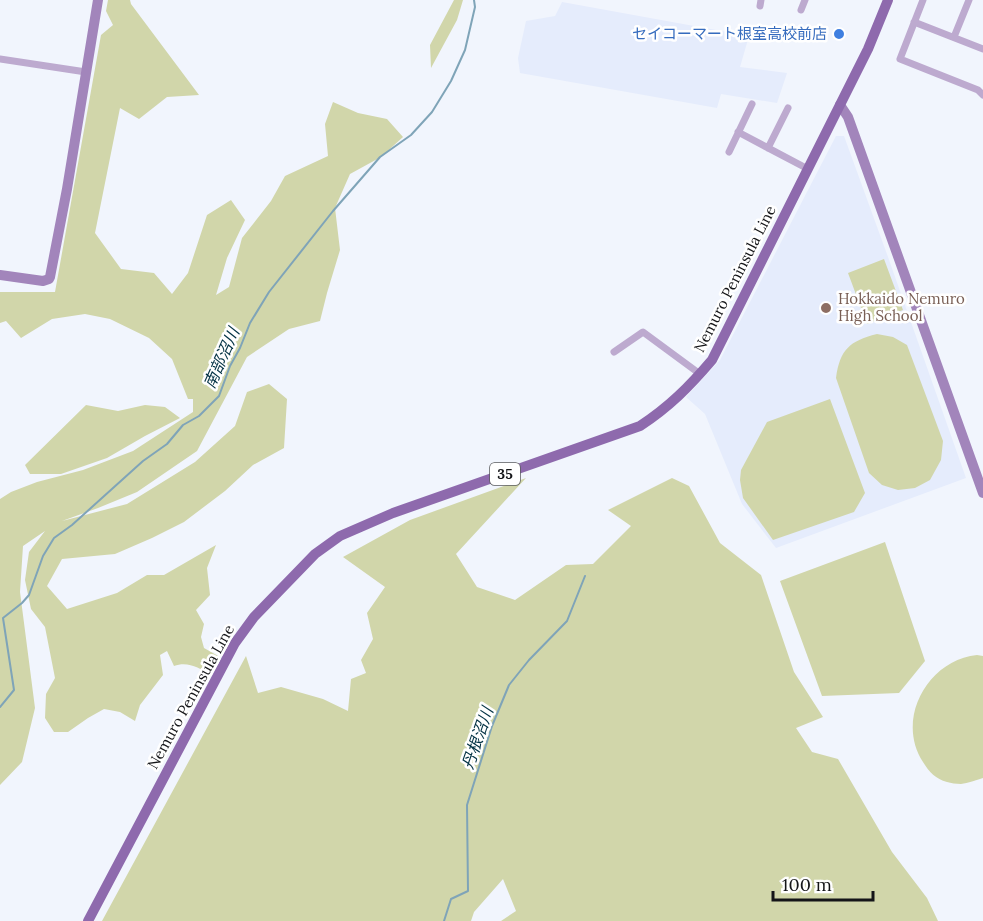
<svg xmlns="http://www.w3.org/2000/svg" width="983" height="921" viewBox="0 0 983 921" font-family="Lora,'Noto Sans JP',serif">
	<rect width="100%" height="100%" fill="#f1f5fd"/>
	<!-- built -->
	<path fill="#e5ecfc" d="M562,2L749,36L740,67L787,73L777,103L721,94L717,108L520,73L518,58L526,21L555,16Z
		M836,136H844L888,257L966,478L776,548L742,504L705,414L686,397L720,360Z"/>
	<!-- green -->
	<path fill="#d1d6aa" d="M108,0H130L131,4L199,95L167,97L139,119L120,108L95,233L121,269L154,273L172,294L188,273L207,215L231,200L245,220L227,258L216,295L229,287L242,238L271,201L285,176L328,156L325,124L333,102L358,113L387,119L403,137L381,157L350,174L335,208L340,250L327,293L320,321L289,329L247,357L197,451L137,492L98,508L62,521L127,504L195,462L235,426L247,392L269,384L287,399L284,448L253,465L225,491L184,522L152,538L115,554L62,559L47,586L67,609L117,593L147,575H164L216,545L207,568L210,595L196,610L204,624L201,637L204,648L220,657L211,675C199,668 188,661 174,666L167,651L160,655L163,675L140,705L135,721L120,712L104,709L88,718L68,732H54L45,718L46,694L55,678L45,627L31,609L25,580L29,552L45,531L23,546L20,592L35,708L22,762L0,785V499L11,492L37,482L83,470L133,451L193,412V399H188L172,359L149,338L110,319L85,314L52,319L21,338L6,321L0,323V292H55L101,35L113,25L106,11Z
		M454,0H463L457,20L431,68L430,45Z
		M884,259L903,310L867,324L848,273Z
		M877,334L893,337L907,345L943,441L941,460L930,480L915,488L898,490L882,485L869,473L836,378C840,350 849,341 877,334Z
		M830,399L865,493L854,512L773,540L743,498L740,480L741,470L767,422Z
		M86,405L118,411L145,405L165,407L180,418L145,436L107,458L61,474H30L25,465Z
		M526,478L456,554L477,587L515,600L566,565L593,564L631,526L608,510L672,478L689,486L720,543L761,575L794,672L823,717L796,728L812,752L838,759L892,852L927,898L938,921H501L516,911L503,879L474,912L471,921H102L246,656L258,693L281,687L323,699L348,711L351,679L366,673L361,660L373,639L367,613L385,587L343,557L410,520Z
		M885,542L925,661L899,693L822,696L780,581Z
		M977,655L983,656V778C976,780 968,783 961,784C956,784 951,783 947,782C936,779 929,772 923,762C895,719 928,660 977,655Z"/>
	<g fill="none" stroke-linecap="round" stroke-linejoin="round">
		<!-- stream -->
		<path stroke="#7fa4b8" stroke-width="2" d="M0,707L14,690L3,618L22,603L29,595L43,556L54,538L72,525L143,461L167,444L183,425L199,416L219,396L230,366L240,348L250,323L269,292L333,211L380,157L411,135L432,112L451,81L465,50L475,7L474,0
			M444,921L451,899L468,891L467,805L492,726L509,685L529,660L567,621L585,576"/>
		<!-- street -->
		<path stroke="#bdaacf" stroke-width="7" d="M923,0L900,59L978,90L983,95
			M760,6L761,0
			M801,10L805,0
			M914,22L983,49
			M954,37L969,0
			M0,59L86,72
			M738,132L808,169
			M768,148L788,108
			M729,152L752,104
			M614,352L643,332L700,374"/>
		<!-- secondary -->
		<path stroke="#a285bb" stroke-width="10" d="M840,105L848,117L983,493
			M0,275L43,281L49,279L50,277L67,189L98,0"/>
		<!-- primary -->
		<path stroke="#8e6aad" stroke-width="10" d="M88,921L235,643L254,617L315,554L340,536L393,513L640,426C669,407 689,387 712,360L868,49L888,0"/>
	</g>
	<!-- markers -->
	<circle fill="#3f7fe0" stroke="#fff" stroke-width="2" cx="839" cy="34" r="6"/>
	<circle fill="#8d6e63" stroke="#fff" stroke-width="2" cx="826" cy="308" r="6"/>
	<g text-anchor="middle" stroke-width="5" stroke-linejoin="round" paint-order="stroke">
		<!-- shield labels -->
		<rect fill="#fff" stroke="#5a5b5d" stroke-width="1.5" x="490" y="463" width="30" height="22" rx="4.5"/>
		<g font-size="14" font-weight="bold" fill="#141518">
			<text x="505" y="479">35</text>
		</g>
		<!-- shop labels -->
		<g font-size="15" fill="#366cbe" stroke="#fff" text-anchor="end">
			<text x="827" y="39">セイコーマート根室高校前店</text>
		</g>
		<!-- street labels -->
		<g font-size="15" fill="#141518" stroke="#fff">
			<text transform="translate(735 279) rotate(-63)" y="5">Nemuro Peninsula Line</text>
			<text transform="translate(191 697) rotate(-61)" y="5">Nemuro Peninsula Line</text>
		</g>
		<!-- education labels -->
		<g font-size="15" fill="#785e54" stroke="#fff" text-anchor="start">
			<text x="838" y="304">Hokkaido Nemuro<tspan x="838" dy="17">High School</tspan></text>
		</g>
		<!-- water labels -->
		<g font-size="16" font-style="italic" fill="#023143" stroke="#fff">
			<text transform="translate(221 358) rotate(-66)" y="6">南部沼川</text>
			<text transform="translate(477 738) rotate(-71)" y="6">丹根沼川</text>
		</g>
	</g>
	<!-- scale -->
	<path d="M773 891v9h100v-9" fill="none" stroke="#141518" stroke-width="3"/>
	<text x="782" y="891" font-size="18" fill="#141518" stroke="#ffffff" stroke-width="4.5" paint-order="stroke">100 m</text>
</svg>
